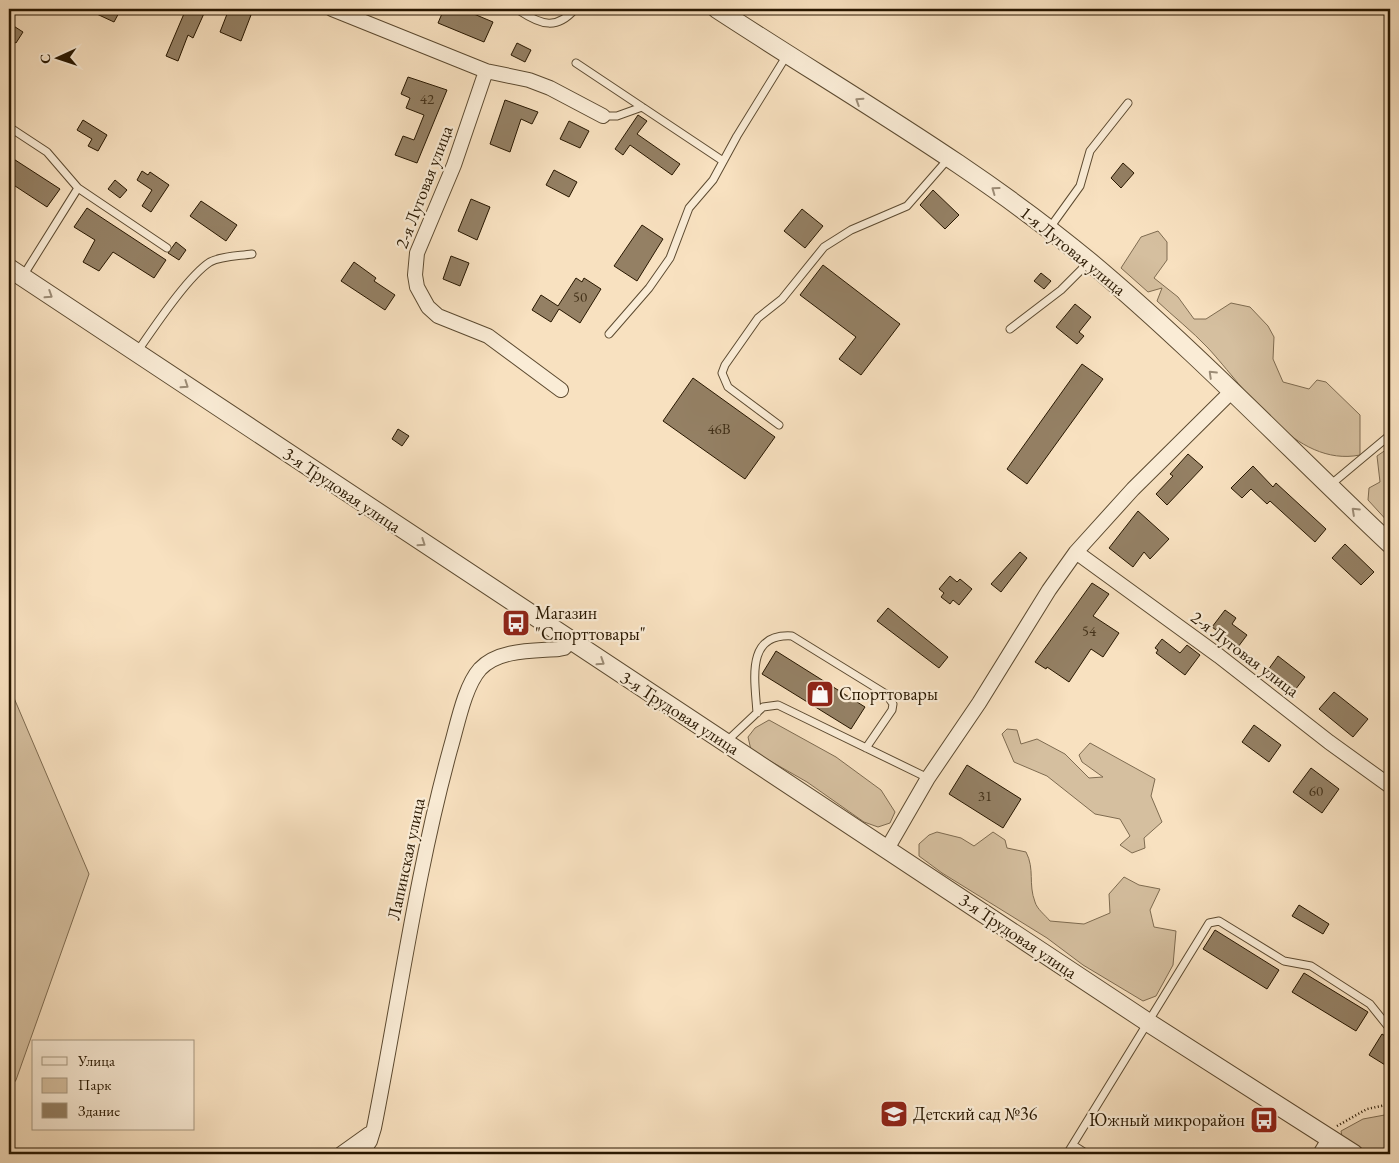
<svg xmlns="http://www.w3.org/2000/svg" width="1399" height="1163" viewBox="0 0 1399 1163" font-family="'EB Garamond',serif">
	<rect width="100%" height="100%" fill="#f8e1c0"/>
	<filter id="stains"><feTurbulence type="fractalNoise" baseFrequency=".004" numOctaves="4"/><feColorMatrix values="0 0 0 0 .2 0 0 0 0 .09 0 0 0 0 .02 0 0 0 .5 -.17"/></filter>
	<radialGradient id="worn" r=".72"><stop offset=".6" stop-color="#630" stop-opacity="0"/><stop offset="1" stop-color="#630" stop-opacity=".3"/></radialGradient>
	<!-- green -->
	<path fill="#d5bf9f" stroke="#7e6b50" d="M1158,231L1167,242V260L1154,278L1178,297L1194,319H1206L1231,303L1250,307L1268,326L1274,337L1273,359L1283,382L1309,389L1317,380L1326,382L1360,415V455C1295,468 1246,389 1208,348C1192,331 1174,317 1157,301L1162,288L1148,292L1121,268L1141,237Z
		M1390,447V524L1368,500L1369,488L1380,482L1377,456Z
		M9,696L14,698L89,874L16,1080L9,1090Z
		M769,720L836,757L881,790L895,812L890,823L878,827L864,822L807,782L751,750L748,737L755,728Z
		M1007,729L1017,730L1021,744L1037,739L1065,754L1089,778L1103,777L1082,762L1079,755L1090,743L1155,779L1151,796L1162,822L1144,838L1145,848L1132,853L1120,845L1130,836L1120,819L1095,814L1047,776L1014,762L1002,734Z
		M937,832L961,838L974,846L993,832L1005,840L1007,848L1026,852C1035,869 1028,884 1035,902C1037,909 1045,915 1050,921L1084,924L1110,913L1109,894L1124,877L1139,885L1160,889L1150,910L1154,927L1176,931L1173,965L1156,996L1143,1001L1083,965L1047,938L942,873L919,856V844L929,835Z
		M1390,1114V1154H1368L1343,1142L1341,1131L1363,1119Z"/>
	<!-- building -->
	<path fill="#948064" stroke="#281700" d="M86,9H121L114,22Z
		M186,9H206L193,38L188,35L178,61L166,56Z
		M229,9L251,15L241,41L220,32Z
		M444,9H462L493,22L484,42L438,23Z
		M9,23L23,32L16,43L9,39Z
		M517,43L531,50L525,62L511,55Z
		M408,77L447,90L417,163L395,155L403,136L414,140L424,115L406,108L410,98L401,94Z
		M505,100L538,112L532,124L521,119L510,152L490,144Z
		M638,115L647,121L637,134L680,164L672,175L630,145L623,155L615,149Z
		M83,120L107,135L98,151L88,146L92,139L77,130Z
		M569,121L589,131L580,148L560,139Z
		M9,156L60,189L47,207L9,182Z
		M1123,163L1134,173L1121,188L1111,178Z
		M554,170L577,182L569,197L546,185Z
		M142,171L148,175L150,172L169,185L151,212L142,206L152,190L137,180Z
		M115,180L127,190L120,198L108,189Z
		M933,190L959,215L945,229L920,205Z
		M471,199L490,207L477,240L458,231Z
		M201,201L237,225L226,241L190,216Z
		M87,208L166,260L154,278L113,252L99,271L83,262L95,240L74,227Z
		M802,209L823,226L805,248L784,231Z
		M642,225L663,239L637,281L614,266Z
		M176,242L186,250L179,260L168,253Z
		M451,256L469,263L460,286L443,279Z
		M354,262L376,278L374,281L395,295L385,310L341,281Z
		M823,265L900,324L861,375L839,359L856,337L800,295Z
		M1041,273L1051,281L1044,289L1034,281Z
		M576,278L582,282L584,278L601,289L580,323L559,309L551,322L532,310L541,295L558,306Z
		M1075,304L1091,317L1079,332L1084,336L1077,344L1056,327Z
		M1082,364L1103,379L1027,484L1007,469Z
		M693,378L775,437L745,479L663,421Z
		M398,429L409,436L402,446L392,439Z
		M1188,454L1203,467L1167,505L1156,494L1173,476L1170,474Z
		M1253,466L1273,487L1276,483L1326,529L1315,542L1270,501L1267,504L1251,489L1242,498L1231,488Z
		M1138,511L1169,539L1150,559L1144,552L1133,567L1109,548Z
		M1345,544L1374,572L1361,585L1332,558Z
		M1020,552L1027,558L1001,592L991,584Z
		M950,576L957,582L960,579L972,589L959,605L953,600L950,604L941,597L944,593L939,589Z
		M1092,583L1109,594L1093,616L1119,633L1103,657L1091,649L1069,682L1047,667L1046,669L1035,662Z
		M888,608L948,657L939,668L877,621Z
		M1225,610L1236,618L1232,624L1247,635L1238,647L1212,627Z
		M1162,639L1180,653L1187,645L1200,655L1185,675L1156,653L1158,650L1155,648Z
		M776,651L865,707L851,729L762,674Z
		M1278,656L1305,677L1295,690L1268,670Z
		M1334,692L1368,719L1353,737L1319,709Z
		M1254,725L1281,745L1269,762L1242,742Z
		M967,765L1021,799L1003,828L949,794Z
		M1311,768L1339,789L1322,813L1293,792Z
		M1299,905L1329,924L1323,934L1292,916Z
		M1215,930L1279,970L1267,989L1203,949Z
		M1304,973L1368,1012L1356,1031L1292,992Z
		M1382,1034L1390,1039V1068L1369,1055Z"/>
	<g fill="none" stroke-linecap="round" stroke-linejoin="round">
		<defs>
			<path id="service" d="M520,11C541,25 557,30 575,9
				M576,63L723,161
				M603,116H617L642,107
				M9,127L47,152L78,188L167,248
				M1049,229L1080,186L1090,151L1128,103
				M23,276L78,188
				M1010,329L1061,290L1089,262
				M609,334L649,288L670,258L689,208L713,180L737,136L787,55
				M137,352C153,329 188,276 210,262C221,256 239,256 252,254
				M779,425L728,387L722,373L725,365L758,318L782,299L824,247L851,230L907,206L949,158
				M1329,486L1390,435
				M757,713C755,680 745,633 792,636L886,694L893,704L892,710L866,748
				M727,741L763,707L778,705L928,778
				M1073,1145L1087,1154
				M1067,1154L1209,923L1219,921L1284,961L1311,966L1370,1004L1390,1029"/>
			<path id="minor" d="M332,9L486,71L529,80L550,88L603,116
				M486,71L454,165L417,253L415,275L417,287L428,307L438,316L488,336L561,390
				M1076,552L1219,656L1329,742L1390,786
				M887,849L928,778L979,703L1049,590L1076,552L1133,489L1231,392
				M341,1154L369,1134
				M361,1154L370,1141L374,1128C399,1002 416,874 450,750C457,727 464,687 480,669C499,649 534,651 559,649L564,648L570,642
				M1320,1154L1329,1139"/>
			<path id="tertiary" d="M717,9C842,91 975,166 1090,262C1195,350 1290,450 1390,544
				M9,268L1149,1023L1354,1154"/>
		</defs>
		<!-- service casing -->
		<use href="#service" stroke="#5c4a30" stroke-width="9"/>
		<!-- minor casing -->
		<use href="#minor" stroke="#5c4a30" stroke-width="16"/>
		<!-- tertiary casing -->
		<use href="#tertiary" stroke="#5c4a30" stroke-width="20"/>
		<!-- path -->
		<path stroke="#281700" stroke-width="2.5" stroke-dasharray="1 2.5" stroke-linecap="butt" d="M1337,1126L1367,1109L1390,1104"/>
		<!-- service -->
		<use href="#service" stroke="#faecd6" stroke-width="7"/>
		<!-- minor -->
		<use href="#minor" stroke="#faecd6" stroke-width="14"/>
		<!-- tertiary -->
		<use href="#tertiary" stroke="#faecd6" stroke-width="18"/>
	</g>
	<!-- one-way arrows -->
	<defs><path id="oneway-chevron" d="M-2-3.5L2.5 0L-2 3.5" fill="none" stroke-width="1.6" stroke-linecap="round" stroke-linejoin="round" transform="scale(1.25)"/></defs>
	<g stroke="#9c8c76">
		<use href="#oneway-chevron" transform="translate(859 101) rotate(-147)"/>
		<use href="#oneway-chevron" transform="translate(995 190) rotate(-144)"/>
		<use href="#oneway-chevron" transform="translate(49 295) rotate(33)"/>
		<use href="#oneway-chevron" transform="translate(1212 374) rotate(-136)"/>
		<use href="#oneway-chevron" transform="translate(185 385) rotate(34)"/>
		<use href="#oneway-chevron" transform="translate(1355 511) rotate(-137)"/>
		<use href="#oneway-chevron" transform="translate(422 543) rotate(34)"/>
		<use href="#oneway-chevron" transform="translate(601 662) rotate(33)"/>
	</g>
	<!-- icons -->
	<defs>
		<symbol id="bus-square" viewBox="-11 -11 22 22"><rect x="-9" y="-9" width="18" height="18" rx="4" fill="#8f2418" stroke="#faecd6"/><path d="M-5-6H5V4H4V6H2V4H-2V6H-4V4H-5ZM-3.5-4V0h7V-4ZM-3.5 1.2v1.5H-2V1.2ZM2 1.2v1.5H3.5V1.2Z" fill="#fff"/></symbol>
		<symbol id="shop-square" viewBox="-11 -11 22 22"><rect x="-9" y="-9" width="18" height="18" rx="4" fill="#8f2418" stroke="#faecd6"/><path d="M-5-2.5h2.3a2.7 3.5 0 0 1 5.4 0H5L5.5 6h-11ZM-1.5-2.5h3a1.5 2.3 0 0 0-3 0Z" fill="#fff"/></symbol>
		<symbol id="school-square" viewBox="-11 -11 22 22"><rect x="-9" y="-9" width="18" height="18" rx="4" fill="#8f2418" stroke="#faecd6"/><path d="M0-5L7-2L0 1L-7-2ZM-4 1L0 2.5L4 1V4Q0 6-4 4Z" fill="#fff"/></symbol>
	</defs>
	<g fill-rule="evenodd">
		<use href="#bus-square" x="500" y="607" width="32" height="32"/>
		<use href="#shop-square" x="804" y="678" width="32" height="32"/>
		<use href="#school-square" x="878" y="1098" width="32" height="32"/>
		<use href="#bus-square" x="1248" y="1104" width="32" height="32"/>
	</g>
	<g text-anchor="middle" stroke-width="4.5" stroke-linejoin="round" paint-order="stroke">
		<!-- number labels -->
		<g font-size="15" fill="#433119">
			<text x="427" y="104">42</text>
			<text x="580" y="302">50</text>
			<text x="719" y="434">46В</text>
			<text x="1089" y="636">54</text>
			<text x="1316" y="796">60</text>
			<text x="985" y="801">31</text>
		</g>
		<!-- street labels -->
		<g font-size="18" fill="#281700" stroke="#faecd6">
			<text transform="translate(424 187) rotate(-69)" y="6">2-я Луговая улица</text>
			<text transform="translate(1073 251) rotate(39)" y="6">1-я Луговая улица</text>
			<text transform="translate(342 490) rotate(34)" y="6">3-я Трудовая улица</text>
			<text transform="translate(1245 654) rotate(37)" y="6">2-я Луговая улица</text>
			<text transform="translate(680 713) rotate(33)" y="6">3-я Трудовая улица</text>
			<text transform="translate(406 859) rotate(-78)" y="6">Лапинская улица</text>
			<text transform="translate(1018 936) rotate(34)" y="6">3-я Трудовая улица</text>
		</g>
		<!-- poi labels -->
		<g font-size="18" fill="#281700" stroke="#faecd6" text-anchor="start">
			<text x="535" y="619">Магазин<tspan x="535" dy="21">"Спорттовары"</tspan></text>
			<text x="839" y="700">Спорттовары</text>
			<text x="913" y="1120">Детский сад №36</text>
			<text x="1245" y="1126" text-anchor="end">Южный микрорайон</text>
		</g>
	</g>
	<!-- margin -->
	<rect width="1399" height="1163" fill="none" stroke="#f8e1c0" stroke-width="30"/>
	<rect x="10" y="10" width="1379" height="1143" fill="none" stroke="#281700" stroke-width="2.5"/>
	<rect x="15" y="15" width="1369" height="1133" fill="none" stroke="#281700"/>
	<!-- legend -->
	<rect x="32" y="1040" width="162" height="90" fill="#faecd6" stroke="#a69780"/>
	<rect x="42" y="1057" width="25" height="8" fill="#faecd6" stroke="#a69780"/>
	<text x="78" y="1066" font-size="15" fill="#281700">Улица</text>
	<rect x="42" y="1078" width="25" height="15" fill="#d5bf9f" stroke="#a69780"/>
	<text x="78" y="1090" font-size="15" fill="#281700">Парк</text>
	<rect x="42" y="1103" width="25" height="15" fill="#948064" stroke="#a69780"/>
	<text x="78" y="1116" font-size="15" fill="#281700">Здание</text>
	<!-- north arrow -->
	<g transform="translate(58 58) rotate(267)" stroke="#faecd6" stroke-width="4" paint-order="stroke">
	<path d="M0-4L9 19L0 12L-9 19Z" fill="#281700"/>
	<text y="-8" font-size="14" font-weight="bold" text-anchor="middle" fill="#281700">С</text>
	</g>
	<rect width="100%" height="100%" filter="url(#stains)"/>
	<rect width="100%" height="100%" fill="url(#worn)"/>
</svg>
